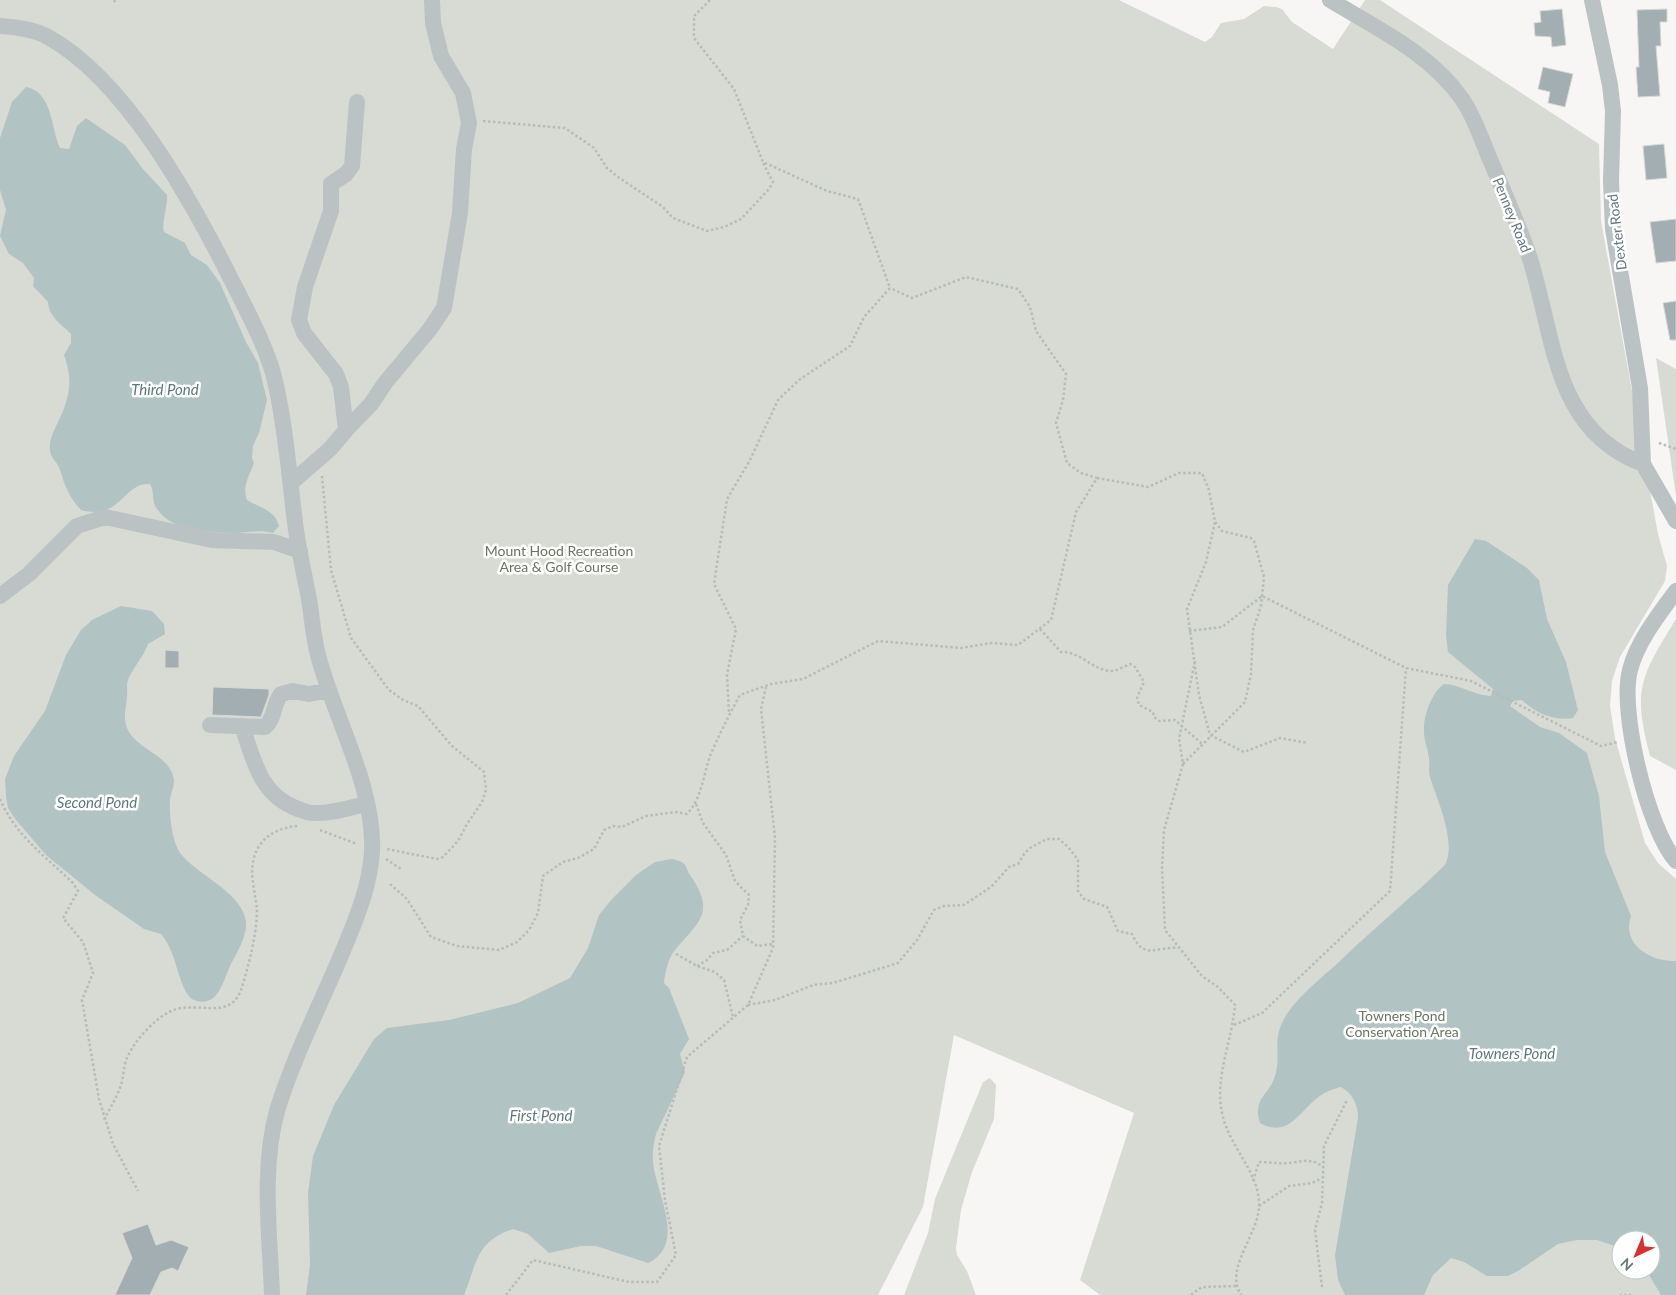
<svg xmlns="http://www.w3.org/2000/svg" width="1676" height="1295" viewBox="0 0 1676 1295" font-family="Lato,sans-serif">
	<rect width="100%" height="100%" fill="#f7f6f4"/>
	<!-- green -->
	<path fill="#d8dbd3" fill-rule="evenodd" d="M0,0H1119L1205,42L1212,37L1221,23L1244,19L1264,6L1276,7L1282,9L1292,22L1333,49L1365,0H1380L1599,144L1601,221L1658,534L1667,566L1665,581L1620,657L1612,681L1610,706L1615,738L1645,843L1658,863L1676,879V1295H1100L1080,1280L1134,1113L954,1035L923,1207L878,1295H0ZM1621,1240H1651V1270H1621Z
		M1656,358L1676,369V496Z
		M1676,619V770L1650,756C1632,689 1641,676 1676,619Z
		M990,1078L996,1085L994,1119L972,1172L961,1210L956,1248L957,1255L967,1271L976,1295H904L928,1233L935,1199L983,1082Z"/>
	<!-- water -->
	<path fill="#b2c3c4" d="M26,87C53,92 51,129 60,148L69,149L77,126L86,118L125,145L143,169L167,195C168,206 161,225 164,232L185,243L191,255L207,265L220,283L246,342L258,363L267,400L259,433L253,446L252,458L254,463C249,477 242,485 247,500C260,508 275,510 279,526L273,533C260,529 248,533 235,533C208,532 173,532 157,509C151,502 155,492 150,484C123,482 121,521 81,510C69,497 65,486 60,470C58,462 50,458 50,450C49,440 53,433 57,424C69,400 74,382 64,355L71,343V334C61,324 49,317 48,302L33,286L34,278L31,274L23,263L9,254L0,236L6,210L0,190V138L12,102Z
		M1475,539L1486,541L1527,568L1539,580L1547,619L1566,662L1578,710L1573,718C1554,721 1535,713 1522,700L1513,701L1510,706L1540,727L1559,733L1587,753L1599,796L1605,852L1631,916C1621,945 1651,962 1676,961V1295H1661L1646,1270H1651V1240H1621V1248L1597,1240H1577L1558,1244L1518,1271L1508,1276H1487L1464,1262L1451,1258L1433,1275L1424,1295H1345L1338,1280L1335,1255L1358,1118C1358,1104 1353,1094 1341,1087C1332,1089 1323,1093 1316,1099C1298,1114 1287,1138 1260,1123C1252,1098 1269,1096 1275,1076C1281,1058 1273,1041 1282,1023C1294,998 1321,979 1341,960C1375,927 1411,898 1445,865C1457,842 1437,800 1430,777C1428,772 1430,764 1429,758C1428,749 1424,741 1424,732C1423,717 1431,693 1444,684C1459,684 1473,695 1491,696L1493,689L1448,652L1446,635L1448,585Z
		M121,606L152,611L164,624L165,634L148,644C143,658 131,670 128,680C126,685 128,690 127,695C127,705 123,714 126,725C133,750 172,754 174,781C174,787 171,793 170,799C169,814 172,843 181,854C198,875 238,891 245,917C250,933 237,952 230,966C226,975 223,986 217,994C211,1003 195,1005 188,995C177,979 176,951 161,934L144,929L95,895L46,855L16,820L8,808L6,796L5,779L14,756L45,711L66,655L81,630L92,620Z
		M672,859C690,863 683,866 692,878C716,914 697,923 675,950C668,958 665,973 664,983L669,988L689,1039L680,1054L685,1072L682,1079L656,1134C654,1142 652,1152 653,1161C655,1192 688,1244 648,1263L596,1246H581L549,1253L528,1234L513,1229C475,1242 477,1264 464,1295H306L310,1265L308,1193L313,1156L334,1105L374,1039L387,1028L449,1020L518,1003L570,978L588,948L599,915L612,899L636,875L655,862Z"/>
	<!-- building -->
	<path fill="#a2aeb1" stroke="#d8d8d6" d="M1562,9L1566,45L1552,47L1551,37L1535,36L1534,23L1541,22L1540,11Z
		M1667,9V22H1660L1661,46H1656L1660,96L1638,97L1636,67H1639L1637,10Z
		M1543,67L1573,74L1565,107L1548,103L1550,92L1538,89Z
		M1664,144L1667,178L1646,180L1643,146Z
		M1676,219V261L1656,263L1650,222Z
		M1676,301V340H1670L1663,303Z
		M165,650L179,651V668H165Z
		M213,687L269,689V695L261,717L212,715Z
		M148,1224L156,1245L171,1240L189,1247L178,1271L172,1268L161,1272L150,1295H115L132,1258L122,1233Z"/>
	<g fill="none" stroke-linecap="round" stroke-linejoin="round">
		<!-- path -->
		<path stroke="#b6bbbc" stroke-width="2.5" stroke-dasharray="2.5 2.5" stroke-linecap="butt" d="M114,0L116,4
			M710,0L694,16V38L734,89L763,162L827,191L858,199L890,288L864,317L850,346L799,380L778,400L749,462L727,499L714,584L736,629L727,675L729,713
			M483,121L565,128L594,148L607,168L618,177L663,207L673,218L707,231L724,227L741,219L769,189L773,182L763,163
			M1659,443L1676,449
			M322,476L331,570L351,638L389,690L403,700L418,706L452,746L484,772L486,790L482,802L467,824L458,841L443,857L437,859L387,849
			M1097,478L1148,487L1179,473H1202L1209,490L1215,522L1206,562L1187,609L1199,695L1210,735L1244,752L1280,738L1308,743
			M1040,629L1061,652C1080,651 1092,670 1111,671C1117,671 1125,666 1130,664L1135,667L1144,682L1137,698L1139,705L1153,712L1154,717L1159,721L1175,720L1202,744
			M1189,631L1222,627L1262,596L1406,668L1471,681L1601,746L1618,742
			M1195,661L1179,739L1183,764L1164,830L1162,868L1165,930L1202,976L1218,987L1235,1005C1232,1042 1213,1080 1223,1117C1230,1146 1257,1171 1259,1201C1262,1232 1223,1267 1241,1295
			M1183,764L1245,702L1251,674L1253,630L1261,606L1264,577L1254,541L1251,538L1222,531L1215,522
			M0,799C15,835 46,857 73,883L78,891L63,918L83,942L93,973L82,1000L99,1099L113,1144L138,1191
			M696,804L703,823L726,855L735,881L749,895L748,905L740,920L743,936L757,946L773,944
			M320,830L357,844
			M386,859L401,869
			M390,884L407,899L431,937L457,946L499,950L517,942L529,930L538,913L543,876L563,862L578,858L594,849L604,830L613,826L622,827L646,816L676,812L687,814C702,798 703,776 710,756C719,735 729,715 740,695L771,684L803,679L878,641L961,648L991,643L1018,645L1051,620L1076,512L1097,478L1081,473L1067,463L1056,423L1063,400L1066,374L1036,331L1030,307L1018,289L966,277L912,298L890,288
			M676,954L697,966L715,972L724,980L733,1017
			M697,966L707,960L713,953L727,950L743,936
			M748,1005L775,1000L813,985L833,983L898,963L917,940L934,910L944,906L964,905L991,887L1009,867L1018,864L1024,854L1030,848L1047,839H1059L1069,848L1078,860V891L1084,899L1107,907L1118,931L1132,934C1144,961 1156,946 1178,948
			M1234,1025L1262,1013L1390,891L1406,668
			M104,1120C110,1108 117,1097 121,1085C124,1076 123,1065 128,1056C135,1040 154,1020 169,1012C194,998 231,1024 242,987C249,964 256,937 257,913C257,902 254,893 253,882C248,851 265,828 298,826
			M1253,1181L1259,1162C1269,1162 1279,1164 1288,1163C1301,1162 1311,1157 1323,1167
			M1259,1206L1289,1186L1312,1183L1322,1178
			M1322,1287L1315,1230L1322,1203L1324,1146L1347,1100
			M506,1295L533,1260L629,1282H657L676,1255L665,1200L659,1146L687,1057L748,1005L773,948L775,838L761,709L766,687
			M1191,1295L1202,1287L1236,1286
			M1619,1295H1631"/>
		<!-- minor -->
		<path stroke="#bbc2c3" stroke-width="16" d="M1330,0C1376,28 1430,53 1462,99C1474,116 1481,138 1489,157C1503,191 1519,225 1530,259C1555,338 1553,430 1643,464
			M1592,0L1610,85L1613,111L1611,181L1613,229L1640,388L1643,464L1676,521
			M0,26C16,27 34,29 48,37C126,80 191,200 230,277C245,307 268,349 275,381C286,428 289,475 295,522C298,548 304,573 309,599C312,617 313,636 318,655C334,718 375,786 372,852C370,883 359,912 347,941C324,998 295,1052 277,1111C261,1169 270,1236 272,1295
			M346,430L371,404L385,383L430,329L444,308L460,213L464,149L469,123L463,93L441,56L433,23L432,0
			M291,483L330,449L346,430L341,387L336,374L304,333L299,320L305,287L331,211V184L346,174L352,166L357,102
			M1676,591C1659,614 1637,642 1630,670C1619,711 1648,830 1676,861
			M0,596L29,574L77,526L105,517L212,540L274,542L300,551
			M210,725L265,727C275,719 273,704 281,694L293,691L309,694L329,690
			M242,726C254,761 260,795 298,809C302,810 308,813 313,813C331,814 349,808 366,804"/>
	</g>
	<g text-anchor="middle" stroke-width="5" stroke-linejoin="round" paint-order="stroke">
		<!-- street labels -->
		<g font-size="14" fill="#63787d" stroke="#fff">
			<text transform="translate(1512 215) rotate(68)" y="5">Penney Road</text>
			<text transform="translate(1617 232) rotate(-97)" y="5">Dexter Road</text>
		</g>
		<!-- park labels -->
		<g font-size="14" fill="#6a7662" stroke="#fff">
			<text x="559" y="556">Mount Hood Recreation<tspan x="559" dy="16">Area &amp; Golf Course</tspan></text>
			<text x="1402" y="1021">Towners Pond<tspan x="1402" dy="16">Conservation Area</tspan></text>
		</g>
		<!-- water labels -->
		<g font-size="15" font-style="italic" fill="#5e7878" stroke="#fff">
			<text x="165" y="395">Third Pond</text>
			<text x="97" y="808">Second Pond</text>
			<text x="1512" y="1059">Towners Pond</text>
			<text x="541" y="1121">First Pond</text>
		</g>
	</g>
	<!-- north arrow -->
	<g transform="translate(1636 1255) rotate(224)"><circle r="24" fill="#ffffff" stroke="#c1c9cb"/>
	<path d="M0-4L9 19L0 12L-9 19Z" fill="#d93133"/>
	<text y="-8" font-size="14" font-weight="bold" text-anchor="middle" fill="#63787d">N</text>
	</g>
</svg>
